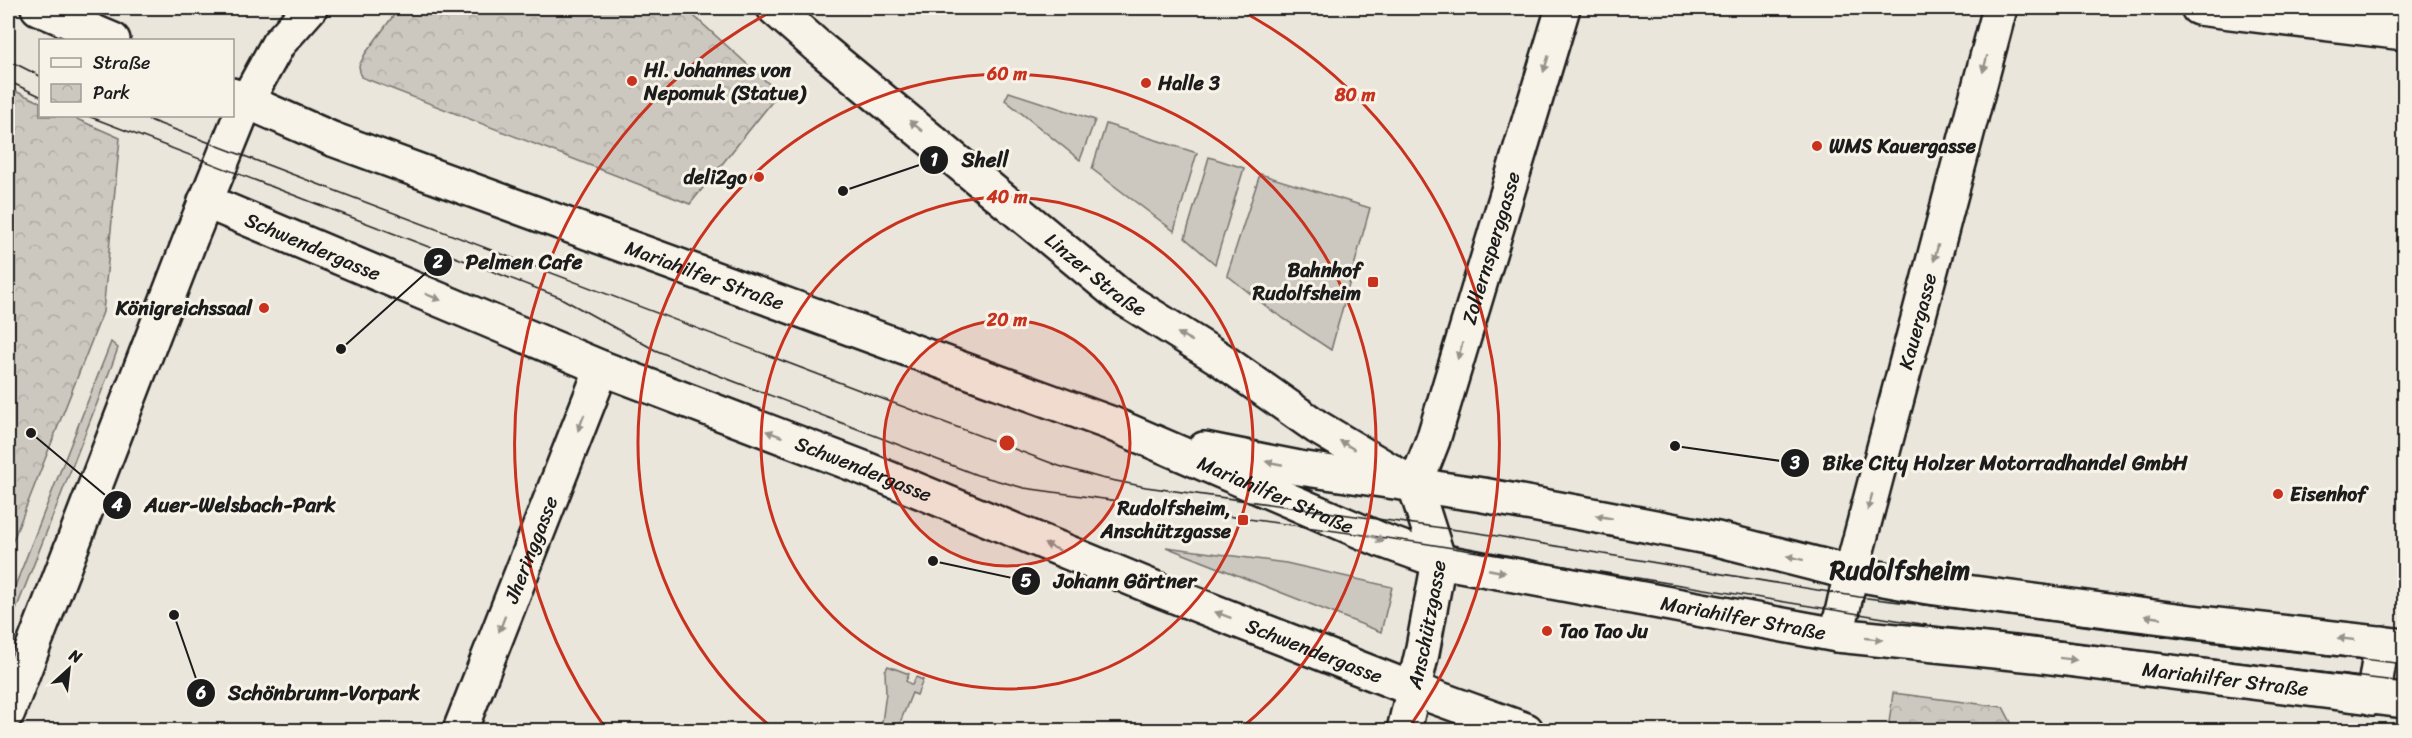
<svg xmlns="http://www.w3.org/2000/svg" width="2412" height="738" viewBox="0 0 2412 738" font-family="Sriracha,sans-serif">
	<defs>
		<pattern id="park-crowns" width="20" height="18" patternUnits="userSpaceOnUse" patternTransform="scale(1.5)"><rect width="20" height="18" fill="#ccc8c0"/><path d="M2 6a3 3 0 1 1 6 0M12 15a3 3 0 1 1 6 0" fill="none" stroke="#afaba4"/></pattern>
	</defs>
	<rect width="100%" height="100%" fill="#eae6dc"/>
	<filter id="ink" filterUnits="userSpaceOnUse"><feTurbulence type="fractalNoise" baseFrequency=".0167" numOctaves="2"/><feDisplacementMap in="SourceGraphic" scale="12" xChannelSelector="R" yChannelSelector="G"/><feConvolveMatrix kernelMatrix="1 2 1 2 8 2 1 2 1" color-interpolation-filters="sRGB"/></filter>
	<g filter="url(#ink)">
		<!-- grass -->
		<path fill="#ccc8c0" stroke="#74726e" stroke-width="1.5" d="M1009,92L1095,120L1080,160L1005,100Z
			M1106,124L1197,153L1174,231L1092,169Z
			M1209,157L1244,168L1215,264L1185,238Z
			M1260,174L1370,208L1331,350L1272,311L1227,275Z
			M111,342L118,348L112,365L8,630V604Z
			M1166,547L1286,563L1392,587L1381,632Z
			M888,666L909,674L906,681L912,685L916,677L923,680L917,695L912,693L897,730H881L886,693L885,671Z"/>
		<!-- park -->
		<path fill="url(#park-crowns)" stroke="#74726e" stroke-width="1.5" d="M399,8H685L779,93L690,204L361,77L359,66L365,54Z
			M8,88L40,102V116H70L120,138L103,312L8,553Z
			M1893,693L2003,707L2015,730H1888Z"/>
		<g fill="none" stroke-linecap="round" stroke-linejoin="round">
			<defs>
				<g id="minor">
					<path d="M38,8L113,40"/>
					<path id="s1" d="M774,8L816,45L1120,296L1219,358L1317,427L1401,477"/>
					<path d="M2198,8L2404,33"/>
					<path id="s2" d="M232,95L332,139L1110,423L1381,540L1439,561L1837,635L2034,655L2404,701"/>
					<path id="s3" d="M205,201L602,368L866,469L1164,592L1415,690L1526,730"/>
					<path d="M1204,449L1299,468L1483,495L1603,517L1717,539L1851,573L1928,587L2192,622L2404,646"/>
					<path id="s4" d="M1415,486L1433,440L1563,8"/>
					<path id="s5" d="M1837,635L1851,573L2000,8"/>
					<path d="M2373,698L2382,643"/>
					<path id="s6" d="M460,730L602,368"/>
					<path id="s7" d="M1404,730L1422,653L1439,561L1415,486"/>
				</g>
				<path id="major" d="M8,712L190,240L246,102L278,44L310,8"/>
			</defs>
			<!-- minor casing -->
			<use href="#minor" stroke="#1c1c1c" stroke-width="38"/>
			<!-- major casing -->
			<use href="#major" stroke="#1c1c1c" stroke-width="38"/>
			<!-- minor -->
			<use href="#minor" stroke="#f7f3e8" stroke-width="33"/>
			<!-- major -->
			<use href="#major" stroke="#f7f3e8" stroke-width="33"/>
			<!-- tram -->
			<path stroke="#1c1c1c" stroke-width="1.5" d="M8,60L40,76
				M8,81L40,96
				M88,116L559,297L655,350L694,366L977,475L1024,488L1422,543L1927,625L2404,682
				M139,116L1059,466L1101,478L1146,487L1479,533L1859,597L2404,664"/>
		</g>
		<!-- one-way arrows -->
		<defs><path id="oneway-solid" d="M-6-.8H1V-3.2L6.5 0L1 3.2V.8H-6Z" transform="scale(1.5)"/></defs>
		<g fill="#94928c">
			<use href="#oneway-solid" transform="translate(1546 64) rotate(107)"/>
			<use href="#oneway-solid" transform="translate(1985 64) rotate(105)"/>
			<use href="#oneway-solid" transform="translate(916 126) rotate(-141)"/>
			<use href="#oneway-solid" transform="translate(1936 253) rotate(105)"/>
			<use href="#oneway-solid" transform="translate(433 297) rotate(23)"/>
			<use href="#oneway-solid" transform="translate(1185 337) rotate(-151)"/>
			<use href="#oneway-solid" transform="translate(1460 351) rotate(107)"/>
			<use href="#oneway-solid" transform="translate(581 423) rotate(111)"/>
			<use href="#oneway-solid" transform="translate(774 434) rotate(-159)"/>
			<use href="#oneway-solid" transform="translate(1347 445) rotate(-149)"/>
			<use href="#oneway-solid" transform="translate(1274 463) rotate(-169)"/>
			<use href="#oneway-solid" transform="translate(1870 502) rotate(105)"/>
			<use href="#oneway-solid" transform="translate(1604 517) rotate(-169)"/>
			<use href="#oneway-solid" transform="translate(1376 538) rotate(22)"/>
			<use href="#oneway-solid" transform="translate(1052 547) rotate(-157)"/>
			<use href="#oneway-solid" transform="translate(1795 558) rotate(-166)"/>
			<use href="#oneway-solid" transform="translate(1497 571) rotate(11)"/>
			<use href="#oneway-solid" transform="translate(1223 615) rotate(-159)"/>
			<use href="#oneway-solid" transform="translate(2153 617) rotate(-172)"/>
			<use href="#oneway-solid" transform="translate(502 624) rotate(111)"/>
			<use href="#oneway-solid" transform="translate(1874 639) rotate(6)"/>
			<use href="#oneway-solid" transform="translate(2346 639) rotate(-174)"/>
			<use href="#oneway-solid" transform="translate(2068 659) rotate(7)"/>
		</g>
	</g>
	<!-- distance rings -->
	<circle cx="1007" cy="443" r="123" fill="#c8321e" fill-opacity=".12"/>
	<g fill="none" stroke="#c8321e" stroke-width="3">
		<circle cx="1007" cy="443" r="123"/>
		<circle cx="1007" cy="443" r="246"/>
		<path d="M775 730A369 369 0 1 1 1239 730"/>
		<path d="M606 729A492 492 0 0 1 776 9M1238 9A492 492 0 0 1 1408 729"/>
	</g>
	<!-- markers -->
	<g fill="#c8321e" stroke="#f7f3e8" stroke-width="2">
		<circle cx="632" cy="81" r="6"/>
		<circle cx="1146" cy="83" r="6"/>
		<circle cx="1817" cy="146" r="6"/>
		<circle cx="759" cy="177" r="6"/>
		<rect x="1367" y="276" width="12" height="12" rx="3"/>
		<circle cx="264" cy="308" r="6"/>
		<circle cx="2278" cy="494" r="6"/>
		<rect x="1237" y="514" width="12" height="12" rx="3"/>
		<circle cx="1547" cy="631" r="6"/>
	</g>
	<g text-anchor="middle" stroke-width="6" stroke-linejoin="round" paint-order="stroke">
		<!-- poi labels -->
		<g font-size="20" font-weight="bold" fill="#1c1c1c" stroke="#f7f3e8" text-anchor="start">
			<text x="644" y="77">Hl. Johannes von<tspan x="644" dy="23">Nepomuk (Statue)</tspan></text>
			<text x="1158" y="90">Halle 3</text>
			<text x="1829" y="153">WMS Kauergasse</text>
			<text x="747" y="184" text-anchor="end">deli2go</text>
			<text x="1361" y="277" text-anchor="end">Bahnhof<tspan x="1361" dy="23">Rudolfsheim</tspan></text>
			<text x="252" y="315" text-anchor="end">Königreichssaal</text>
			<text x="2290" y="501">Eisenhof</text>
			<text x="1231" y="515" text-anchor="end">Rudolfsheim,<tspan x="1231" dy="23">Anschützgasse</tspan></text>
			<text x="1559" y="638">Tao Tao Ju</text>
		</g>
		<!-- street labels -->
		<g font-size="20" fill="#1c1c1c" stroke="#f7f3e8">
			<text dy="7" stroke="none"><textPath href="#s3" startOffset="117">Schwendergasse</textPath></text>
			<text dy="7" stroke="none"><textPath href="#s4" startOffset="250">Zollernsperggasse</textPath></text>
			<text dy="7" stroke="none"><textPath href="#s1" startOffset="418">Linzer Straße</textPath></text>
			<text dy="7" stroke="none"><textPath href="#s2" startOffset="506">Mariahilfer Straße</textPath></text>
			<text dy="7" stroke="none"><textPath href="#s5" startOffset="324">Kauergasse</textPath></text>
			<text dy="7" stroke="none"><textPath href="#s3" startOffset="711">Schwendergasse</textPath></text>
			<text dy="7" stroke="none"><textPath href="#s2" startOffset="1118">Mariahilfer Straße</textPath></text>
			<text dy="7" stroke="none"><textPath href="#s6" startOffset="194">Jheringgasse</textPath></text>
			<text dy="7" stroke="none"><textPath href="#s2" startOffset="1604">Mariahilfer Straße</textPath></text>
			<text dy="7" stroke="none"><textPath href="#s7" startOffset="108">Anschützgasse</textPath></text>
			<text dy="7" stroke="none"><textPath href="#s3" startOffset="1197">Schwendergasse</textPath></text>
			<text dy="7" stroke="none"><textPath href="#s2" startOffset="2090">Mariahilfer Straße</textPath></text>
		</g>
		<!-- district labels -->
		<g font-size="26" font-weight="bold" fill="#1c1c1c" stroke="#f7f3e8">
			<text x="1900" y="579">Rudolfsheim</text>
		</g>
	</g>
	<circle cx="1007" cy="443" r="9" fill="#c8321e" stroke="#f7f3e8" stroke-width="3"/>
	<g font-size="18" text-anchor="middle" font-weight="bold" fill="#c8321e" stroke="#f7f3e8" stroke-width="6" stroke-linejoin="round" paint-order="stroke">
		<text x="1007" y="80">60 m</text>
		<text x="1355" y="101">80 m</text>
		<text x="1007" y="203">40 m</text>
		<text x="1007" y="326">20 m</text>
	</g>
	<!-- callouts -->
	<path fill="none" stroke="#1c1c1c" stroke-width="2" d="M843 191L934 160M341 349L438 262M1675 446L1795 463M31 433L117 505M933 561L1026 581M174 615L201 693"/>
	<g fill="#1c1c1c" stroke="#f7f3e8" stroke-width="2">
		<circle cx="843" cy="191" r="6"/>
		<circle cx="341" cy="349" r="6"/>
		<circle cx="1675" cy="446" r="6"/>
		<circle cx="31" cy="433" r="6"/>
		<circle cx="933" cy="561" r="6"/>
		<circle cx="174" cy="615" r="6"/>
		<circle cx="934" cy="160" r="15"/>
		<circle cx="438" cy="262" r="15"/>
		<circle cx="1795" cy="463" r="15"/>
		<circle cx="117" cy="505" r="15"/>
		<circle cx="1026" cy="581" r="15"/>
		<circle cx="201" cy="693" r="15"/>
	</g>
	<g font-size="18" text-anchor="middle" font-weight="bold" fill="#fff">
		<text x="934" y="166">1</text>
		<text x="438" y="268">2</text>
		<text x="1795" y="469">3</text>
		<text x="117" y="511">4</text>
		<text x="1026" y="587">5</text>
		<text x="201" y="699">6</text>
	</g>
	<g font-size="21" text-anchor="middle" font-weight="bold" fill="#1c1c1c" stroke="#f7f3e8" stroke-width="6" stroke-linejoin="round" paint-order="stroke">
		<text x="985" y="167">Shell</text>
		<text x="524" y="269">Pelmen Cafe</text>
		<text x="2005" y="470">Bike City Holzer Motorradhandel GmbH</text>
		<text x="240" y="512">Auer-Welsbach-Park</text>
		<text x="1125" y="588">Johann Gärtner</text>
		<text x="324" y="700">Schönbrunn-Vorpark</text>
	</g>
	<!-- margin -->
	<rect width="2412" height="738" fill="none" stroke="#f7f3e8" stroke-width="30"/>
	<rect x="15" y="15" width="2382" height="708" fill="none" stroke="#1c1c1c" stroke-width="2" filter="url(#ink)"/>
	<!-- legend -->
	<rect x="39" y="39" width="195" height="78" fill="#f7f3e8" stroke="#9f9d96" stroke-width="1.5"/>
	<rect x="51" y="58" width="30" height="9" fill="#f7f3e8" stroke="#9f9d96" stroke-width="1.5"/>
	<text x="93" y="69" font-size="18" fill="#1c1c1c">Straße</text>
	<rect x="51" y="84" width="30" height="18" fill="url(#park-crowns)" stroke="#9f9d96" stroke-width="1.5"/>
	<text x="93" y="99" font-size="18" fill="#1c1c1c">Park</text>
	<!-- north arrow -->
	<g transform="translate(69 669) rotate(27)" stroke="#f7f3e8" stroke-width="4.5" paint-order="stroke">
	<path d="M0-4.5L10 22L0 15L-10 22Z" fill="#1c1c1c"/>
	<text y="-9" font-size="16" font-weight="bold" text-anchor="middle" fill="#1c1c1c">N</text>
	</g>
</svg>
